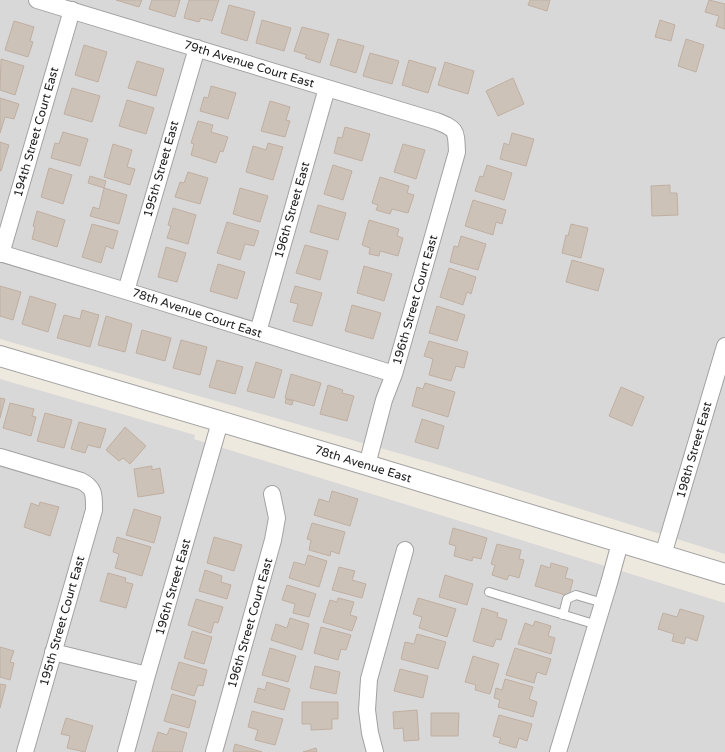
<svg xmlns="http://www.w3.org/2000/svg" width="725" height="752" viewBox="0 0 725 752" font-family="'Varela Round',sans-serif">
	<rect width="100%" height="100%" fill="#eee9df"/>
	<!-- residential -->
	<path fill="#d9d8d8" d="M0,0H725V554L436,464L0,339Z
		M0,379L195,435L194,439L725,603V752H0Z"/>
	<!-- building -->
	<path fill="#cdc2b8" stroke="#c0afa1" d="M116,0H142L139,7Z
		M152,0H180L175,17L149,9Z
		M189,0H219L212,21L201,18L199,22L184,18Z
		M530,0H550L547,11L528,5Z
		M709,0L725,4V29L716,26L719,16L705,12Z
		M229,5L255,12L247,41L221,33Z
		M262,20L291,28L284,51L256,43Z
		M660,20L675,25L671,41L655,37Z
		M14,21L34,27L30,41L33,42L28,57L5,50Z
		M302,27L329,34L320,63L305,58L307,55L294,51Z
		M338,39L364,46L356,73L330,65Z
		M686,39L704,45L696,72L678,66Z
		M84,45L107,52L98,82L75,75Z
		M370,53L399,61L392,84L363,76Z
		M1,59L24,66L15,95L0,90Z
		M409,60L436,68L428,93L402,85Z
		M137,61L164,69L156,96L128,88Z
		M445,62L474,71L468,94L438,85Z
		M513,78L524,104L498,116L486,91Z
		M211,86L236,93L228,119L200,111L204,97L208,98Z
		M72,88L100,96L92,122L64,114Z
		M0,98L19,104L14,119L5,117L0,133Z
		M127,100L154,108L146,134L119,126Z
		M270,101L290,107L286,120L290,121L285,137L261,131Z
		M198,121L213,125L211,132L228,137L223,152L220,151L216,163L191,155L194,144L191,143Z
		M345,127L370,134L362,161L334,153L338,137L342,138Z
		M63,132L88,139L80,166L51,158L55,143L59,144Z
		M512,133L534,139L526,166L500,159L504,143L509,145Z
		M0,142L9,145L1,171H0Z
		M268,143L283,147L273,180L246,172L253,146L266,150Z
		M113,144L132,150L127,167L135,169L130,185L104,177Z
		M403,144L425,150L416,179L394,172Z
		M333,165L352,171L343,200L324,194Z
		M487,165L512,173L504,200L475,191L480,176L483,177Z
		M49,168L72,175L63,204L41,197Z
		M188,172L208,178L200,204L175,197L180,182L184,183Z
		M90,176L106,181L104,188L88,183Z
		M380,177L409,186L407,193L414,195L408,213L392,209L390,214L376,210L378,205L372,203Z
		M670,185V193H677L678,215L652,216L651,186Z
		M104,188L127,195L119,224L90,216L93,207L99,209Z
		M240,188L268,196L260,222L233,214Z
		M473,200L506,210L502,224L496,222L493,235L465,226Z
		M318,205L346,213L338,240L310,232Z
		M173,208L196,215L188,244L167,238L171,226L168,225Z
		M37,211L65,220L57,247L32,239L35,227L33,226Z
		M369,220L399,229L397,236L403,238L398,256L380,251L379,256L369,254L370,248L362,245Z
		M227,222L259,231L254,246L245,244L240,260L217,253Z
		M92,224L118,231L113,249L106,246L101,263L82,257Z
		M571,224L588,228L581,258L562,253L566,235L568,236Z
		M461,236L486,244L478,270L450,262L454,246L458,247Z
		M305,245L328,251L320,280L296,273Z
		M166,247L186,253L177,282L158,277Z
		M572,260L604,269L598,291L566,282Z
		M218,264L245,272L237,299L210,291Z
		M364,266L392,274L384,301L357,293Z
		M449,268L476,277L471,294L467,292L463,305L440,297Z
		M0,286L21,292L13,320L0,316Z
		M295,286L322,293L312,326L293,321L298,304L290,302Z
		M30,296L56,304L48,332L22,324Z
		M352,305L381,313L373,339L345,331Z
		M437,306L465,315L457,341L429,333Z
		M82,310L99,315L90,347L57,338L64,315L80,319Z
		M106,316L132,324L125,352L98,345Z
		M142,330L171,338L165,361L136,353Z
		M181,340L207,347L200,375L173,368Z
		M429,341L468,352L464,368L456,366L451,381L429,375L433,359L424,356Z
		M217,360L243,367L235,394L209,387Z
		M256,362L282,370L274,398L247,391Z
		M291,374L321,383L314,406L285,398Z
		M425,383L455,392L448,417L412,406L417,387L423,389Z
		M328,385L343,390L342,393L354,396L347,421L320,414Z
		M621,387L644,397L632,426L609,416Z
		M0,398L5,399L0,418Z
		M286,399L293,401L292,405L285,403Z
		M10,403L34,409L32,416L36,417L31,436L3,428Z
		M45,413L72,420L64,448L37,441Z
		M422,419L444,426L438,449L415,442Z
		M79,422L106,429L100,448L88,445L85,453L71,449Z
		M125,427L146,446L130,464L123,458L119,461L106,450Z
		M152,466V470L160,468L164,493L138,497L134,469Z
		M332,491L358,499L350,526L314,515L319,499L329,502Z
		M40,502L59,507L50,536L24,527L31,503L39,506Z
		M134,509L161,517L154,543L126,535Z
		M312,523L345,532L339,554L331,551L330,556L309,550L311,540L307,539Z
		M453,528L487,538L481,559L473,557L472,561L454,556L456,546L449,544Z
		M117,537L151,547L142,576L115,568L119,554L113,552Z
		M214,537L242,545L234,571L207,563Z
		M497,544L521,550L519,559L524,560L519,578L509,575L507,580L492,575L495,565L491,564Z
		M308,555L327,561L319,587L289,578L294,562L305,565Z
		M551,563L568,568L565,578L573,580L569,596L535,586L541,565L550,568Z
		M339,567L355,571L352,580L366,584L362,598L332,590Z
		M205,570L222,576L221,582L231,585L227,599L199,591Z
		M108,573L126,578L125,582L133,584L126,608L100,601Z
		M445,575L473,584L467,605L439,597Z
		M287,585L316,594L309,617L293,613L295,604L282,600Z
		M338,598L354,602L350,615L357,617L352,631L323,622L330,600L337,602Z
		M418,598L456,609L447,637L419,628L422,617L413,614Z
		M196,599L223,607L218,623L214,622L211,633L188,625Z
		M482,608L498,613L497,617L507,620L501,640L496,639L493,647L473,641Z
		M680,609L704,616L697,641L686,637L684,644L672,641L674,634L658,629L663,613L677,617Z
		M290,618L309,624L302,650L271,640L276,624L287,628Z
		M535,621L551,626L548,636L555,638L551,654L518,644L525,623L533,626Z
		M321,627L351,635L346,650L341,649L338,660L314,653Z
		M192,631L212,637L204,664L184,658Z
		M417,634L446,642L438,669L401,659L405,642L414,644Z
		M0,647L14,651L10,662L14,663L10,680L0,677Z
		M270,648L296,656L288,682L262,675Z
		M515,648L551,659L546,675L537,672L534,683L506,675Z
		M473,656L499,664L490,694L475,690L476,685L465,682Z
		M179,662L207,670L203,686L198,685L194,696L171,689Z
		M315,666L340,672L336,694L310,688Z
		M400,669L428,676L423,698L394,691Z
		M505,679L533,687L529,699L537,702L533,717L498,707L500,700L494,698L496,688L502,690Z
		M267,682L290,689L284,710L254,702L258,688L265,690Z
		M0,684L6,685L0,708Z
		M172,694L196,701L189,728L164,721Z
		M302,702H338V719H332V729L311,730V724H302Z
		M417,710L419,740L404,741L403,728L394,729L393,712Z
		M252,711L283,719L275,745L255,740L258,730L248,727Z
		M431,713H459L458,736H431Z
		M499,715L532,724L527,741L519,738L516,748L499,743L501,738L493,736Z
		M66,718L93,726L85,752L67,748L70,736L61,734Z
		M170,728L187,733L182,752H152L158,732L167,735Z
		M235,744L262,752H233Z
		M316,748L317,752H303Z"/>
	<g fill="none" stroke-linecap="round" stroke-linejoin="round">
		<defs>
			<path id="service" d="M489,592L597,625
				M563,615L567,599L576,595L603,603"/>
			<path id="minor" d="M37,0L436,121C457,129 456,130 457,152L394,374L384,400L367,465
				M0,253L126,291L394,374
				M1,254L72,10
				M126,291L197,48
				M258,332L327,88
				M0,457L81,481C95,488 94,495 94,510L25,752
				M663,555L725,346
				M53,652L147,675
				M126,752L147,675L220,422
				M214,752L273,540L277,518L272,494
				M375,752L370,733L367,710L369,679L405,550
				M558,752L609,583L620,543"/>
			<path id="tertiary" d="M0,356L367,465L725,574"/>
		</defs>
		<!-- service casing -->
		<use href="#service" stroke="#a2a2a2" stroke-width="10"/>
		<!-- minor casing -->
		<use href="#minor" stroke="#a2a2a2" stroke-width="18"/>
		<!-- tertiary casing -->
		<use href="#tertiary" stroke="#a2a2a2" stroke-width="22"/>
		<!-- service -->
		<use href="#service" stroke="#fff" stroke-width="8"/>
		<!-- minor -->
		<use href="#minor" stroke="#fff" stroke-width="16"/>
		<!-- tertiary -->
		<use href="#tertiary" stroke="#fff" stroke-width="20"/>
	</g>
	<g text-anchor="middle" stroke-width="3" stroke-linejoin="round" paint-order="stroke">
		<!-- street labels -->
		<g font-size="12" fill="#1b1b1b" stroke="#fff">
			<text transform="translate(249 64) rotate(17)" y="4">79th Avenue Court East</text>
			<text transform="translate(36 132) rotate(-74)" y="4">194th Street Court East</text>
			<text transform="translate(161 169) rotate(-74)" y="4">195th Street East</text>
			<text transform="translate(292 210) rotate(-74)" y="4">196th Street East</text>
			<text transform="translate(415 300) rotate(-74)" y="4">196th Street Court East</text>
			<text transform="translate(197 313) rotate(18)" y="4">78th Avenue Court East</text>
			<text transform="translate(694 450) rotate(-74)" y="4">198th Street East</text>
			<text transform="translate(363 464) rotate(17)" y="4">78th Avenue East</text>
			<text transform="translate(173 587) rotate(-74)" y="4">196th Street East</text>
			<text transform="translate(62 621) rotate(-74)" y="4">195th Street Court East</text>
			<text transform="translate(250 623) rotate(-74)" y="4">196th Street Court East</text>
		</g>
	</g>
</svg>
